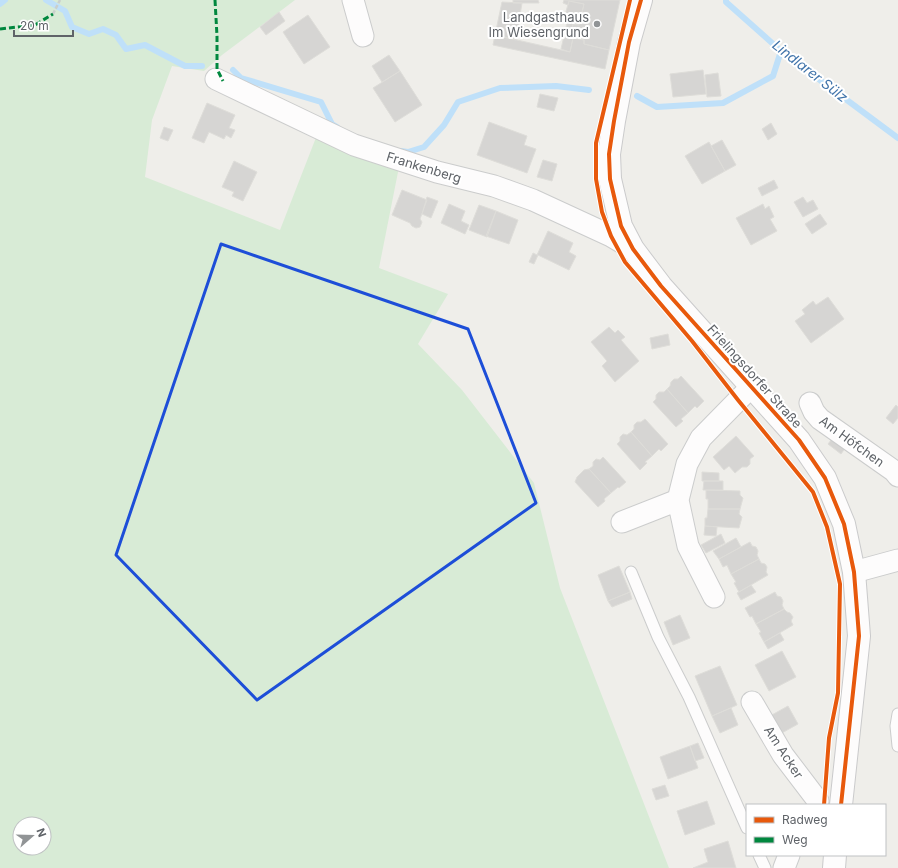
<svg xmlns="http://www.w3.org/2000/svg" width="898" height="868" viewBox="0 0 898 868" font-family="Inter,sans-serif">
	<rect width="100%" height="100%" fill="#efeeea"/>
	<!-- green -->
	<path fill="#d8ebd6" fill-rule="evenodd" d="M0,0H295L222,55L204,71L172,66L152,120L145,177L280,230L317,135L399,167L379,268L448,294L418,344L462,390L534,483L560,588L669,868H0ZM20,824H44V848H20Z"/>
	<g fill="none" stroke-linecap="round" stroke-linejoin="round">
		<!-- stream -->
		<path stroke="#bfe0f9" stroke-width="6" d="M46,0L65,11L72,27L89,34L103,29L116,35L126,49L145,45L185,66H202
			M726,0V2L781,51L898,138
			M0,4L5,0
			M233,70L241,78L321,102L332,124L337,127
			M637,96L657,107L723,103L773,76L781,51
			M401,151L408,152L424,147L444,125L458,102L500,88L556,86L589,90"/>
	</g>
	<!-- building -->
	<path fill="#d6d5d3" stroke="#deddd9" d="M513,0H538L539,3H513Z
		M564,0H620L609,50L584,44V40L570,37L573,24L579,25L584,4L569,1L568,5L563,3Z
		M569,1L584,4L579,25L573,24L570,37L573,38L570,52L561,49L567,23L563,22Z
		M502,2L522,3L516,40L495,35Z
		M279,12L285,21L266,35L260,27Z
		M308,15L330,47L304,64L283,32Z
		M495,35L570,52L573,38L584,40V44L609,50L605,69L493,45Z
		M389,55L400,71L382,82L372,66Z
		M703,70L706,94L673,97L670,74Z
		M400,71L422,105L395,122L373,88Z
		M718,73L721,96L707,97L705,75Z
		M540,94L558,98L554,111L537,107Z
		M207,103L235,115L229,128L235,130L231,138L226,135L224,139L209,132L204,143L192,138Z
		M489,122L527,136L524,145L536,149L527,173L477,155Z
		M771,123L777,134L768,140L762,129Z
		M164,127L173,130L168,141L160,138Z
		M722,140L736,165L725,171L711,146Z
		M709,142L725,171L702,184L685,156Z
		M543,160L557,164L552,181L537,177Z
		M234,161L257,172L243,201L232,196L234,192L222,187Z
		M774,180L778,188L762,196L758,188Z
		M402,190L427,200L420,219L422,222L420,227L416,228L412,226L410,223L392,215Z
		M427,197L438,201L431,218L422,214Z
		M803,197L807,203L813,200L818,209L803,217L794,202Z
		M449,204L465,211L461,221L469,225L465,234L441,223Z
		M763,204L765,209L769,206L774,217L770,219L777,231L751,245L736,218Z
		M479,205L496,211L487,237L469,230Z
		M496,211L518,220L509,244L486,236Z
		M820,214L827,224L812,234L805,224Z
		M548,231L573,243L569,252L576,256L569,270L538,255L534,264L529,262L533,253L537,255Z
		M828,297L844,319L811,343L795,321L805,314L802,310L813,301L816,305Z
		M609,327L615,333L618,330L625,337L621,340L639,361L615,382L602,366L607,361L591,342Z
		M668,334L670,345L652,349L650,338Z
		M681,376L704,401L697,408L695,406L688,413L667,389L670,386L671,382L674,379H678Z
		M667,389L688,413L681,419L683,421L676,427L653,402L656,399V395L659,392H664Z
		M896,405L898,407V418L893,424L886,418Z
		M645,419L668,444L661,451L659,449L652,456L631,432L634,429V425L637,422H641Z
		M631,432L652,456L645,462L647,463L640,470L617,444L620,441V437L623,434L627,435Z
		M835,435L848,444L841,454L828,444Z
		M736,436L754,456L750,459V464L747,467H742L735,473L729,466L724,470L713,457Z
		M603,457L626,482L619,488L618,487L611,493L589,469L593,466V462L596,459L600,460Z
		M589,469L611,493L604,499L605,501L598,507L575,482L577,477L584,470Z
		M702,472L719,473V481H702Z
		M704,481H723V490H703Z
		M706,490L740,491V495L743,498L740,509H708V499H706Z
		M708,509H740L739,514L742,517L739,528L705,526V518H707Z
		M705,526L717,527L716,536L704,535Z
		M721,534L725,543L706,553L701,545Z
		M736,538L741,547L719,559L713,551Z
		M750,542L752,546L756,547L758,551L757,555L759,559L731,574L727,565L723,567L719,559Z
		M759,559L761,563L765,564L767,567L766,572L768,575L739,592L734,583L736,582L731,574Z
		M619,566L630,592L608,601L598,575Z
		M751,585L756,592L741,600L737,593Z
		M630,592L632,599L612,607L608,601Z
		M775,592L777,596L781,597L783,601L782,605L784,609L756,624L752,616L750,617L745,608Z
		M784,609L787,612L790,613L793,617L791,621L793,625L764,642L759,633L761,632L756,624Z
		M680,615L690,638L673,645L664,622Z
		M780,633L784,640L768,649L764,642Z
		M782,651L796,677L769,691L755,665Z
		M720,666L737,705L712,716L695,676Z
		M788,706L798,724L780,734L770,716Z
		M731,708L738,725L720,733L712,716Z
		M698,743L704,758L695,761L690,746Z
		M690,746L698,768L668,779L660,757Z
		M665,785L669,796L656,800L652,789Z
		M707,801L715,824L685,835L677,811Z
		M728,841L736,868H693L708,862L704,849Z"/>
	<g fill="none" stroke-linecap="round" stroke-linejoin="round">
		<defs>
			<path id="lane" d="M631,572L658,637L689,697L747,828
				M898,714L896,726L898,746
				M759,855L765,868"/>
			<path id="street" d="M353,0L363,36
				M216,79L354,145L437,172L494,186L533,200L611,236L633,249
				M810,403L814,412L820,419L894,471L898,476
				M678,500L688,546L714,597
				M622,522L678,500L687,464L701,438L751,387
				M854,572L898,560
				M752,702L783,755L818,801
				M784,868L789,855"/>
			<path id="secondary" d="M641,0L629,42L614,121L609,154L610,179L621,226L633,249L661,286L799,440L825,478L844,524L854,572L859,636L841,805
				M834,868L835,855"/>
		</defs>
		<!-- lane casing -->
		<use href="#lane" stroke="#cbcccc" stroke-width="13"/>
		<!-- street casing -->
		<use href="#street" stroke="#cbcccc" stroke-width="23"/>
		<!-- secondary casing -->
		<use href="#secondary" stroke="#cacacb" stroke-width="24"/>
		<!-- path -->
		<path stroke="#cacfcc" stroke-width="2.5" stroke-dasharray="4 2" stroke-linecap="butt" d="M53,14L60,0"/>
		<!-- lane -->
		<use href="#lane" stroke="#fdfcfc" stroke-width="11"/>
		<!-- street -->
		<use href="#street" stroke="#fdfcfc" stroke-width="21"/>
		<!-- secondary -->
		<use href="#secondary" stroke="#fdfcfc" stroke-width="22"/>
		<!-- quiet -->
		<path stroke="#00873e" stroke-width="3" stroke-dasharray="6 3" stroke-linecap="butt" d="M215,0L217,36V69L223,81
			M0,29L35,25L53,14"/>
		<defs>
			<path id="cycleway" d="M630,0L596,143V179L602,212L611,236L625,262L692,341L738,400L813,492L827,527L840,584L838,693L829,738L824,805
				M641,0L629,42L614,121L609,154L610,179L621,226L633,249L661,286L799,440L825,478L844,524L854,572L859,636L841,805"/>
		</defs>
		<!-- cycleway casing -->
		<use href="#cycleway" stroke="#fff" stroke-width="6"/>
		<!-- cycleway -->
		<use href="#cycleway" stroke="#e8590c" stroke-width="4"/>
	</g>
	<!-- marked area -->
	<path fill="none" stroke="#1d4ed8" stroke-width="3" stroke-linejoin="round" d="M221,244L468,329L536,503L257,700L116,555Z"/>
	<!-- markers -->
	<circle fill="#919496" stroke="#fff" stroke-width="1.5" cx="597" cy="24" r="4"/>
	<g text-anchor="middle" stroke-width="4" stroke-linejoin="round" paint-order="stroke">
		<!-- poi labels -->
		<g font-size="13" fill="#5f6368" stroke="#fff" text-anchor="end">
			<text x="589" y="22">Landgasthaus<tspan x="589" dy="15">Im Wiesengrund</tspan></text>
		</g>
		<!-- street labels -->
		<g font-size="13" fill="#5f6368" stroke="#fff">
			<text transform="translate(424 167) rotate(17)" y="5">Frankenberg</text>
			<text transform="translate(755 376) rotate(48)" y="5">Frielingsdorfer Straße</text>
			<text transform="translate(852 441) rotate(36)" y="5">Am Höfchen</text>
			<text transform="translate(784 752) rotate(57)" y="5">Am Acker</text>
		</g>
		<!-- water labels -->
		<g font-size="14" font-style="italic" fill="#4174aa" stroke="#fff">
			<text transform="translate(810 71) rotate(38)" y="5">Lindlarer Sülz</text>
		</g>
	</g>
	<!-- legend -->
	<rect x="746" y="804" width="140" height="52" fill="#ffffff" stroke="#bfc1c3"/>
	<rect x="754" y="817" width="20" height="6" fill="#e8590c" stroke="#bfc1c3"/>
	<text x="782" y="824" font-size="12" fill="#5f6368">Radweg</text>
	<rect x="754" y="837" width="20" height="6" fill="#00873e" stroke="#bfc1c3"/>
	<text x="782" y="844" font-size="12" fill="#5f6368">Weg</text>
	<!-- north arrow -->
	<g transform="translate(32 836) rotate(70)"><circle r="19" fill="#ffffff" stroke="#bfc1c3"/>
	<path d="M0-3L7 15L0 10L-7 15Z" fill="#919496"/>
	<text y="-6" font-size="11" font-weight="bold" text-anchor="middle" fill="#5f6368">N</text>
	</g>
	<!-- scale -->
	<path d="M14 30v6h59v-6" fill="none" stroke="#5f6368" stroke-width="2"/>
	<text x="20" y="30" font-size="12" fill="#5f6368" stroke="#ffffff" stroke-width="3" paint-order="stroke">20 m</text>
</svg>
